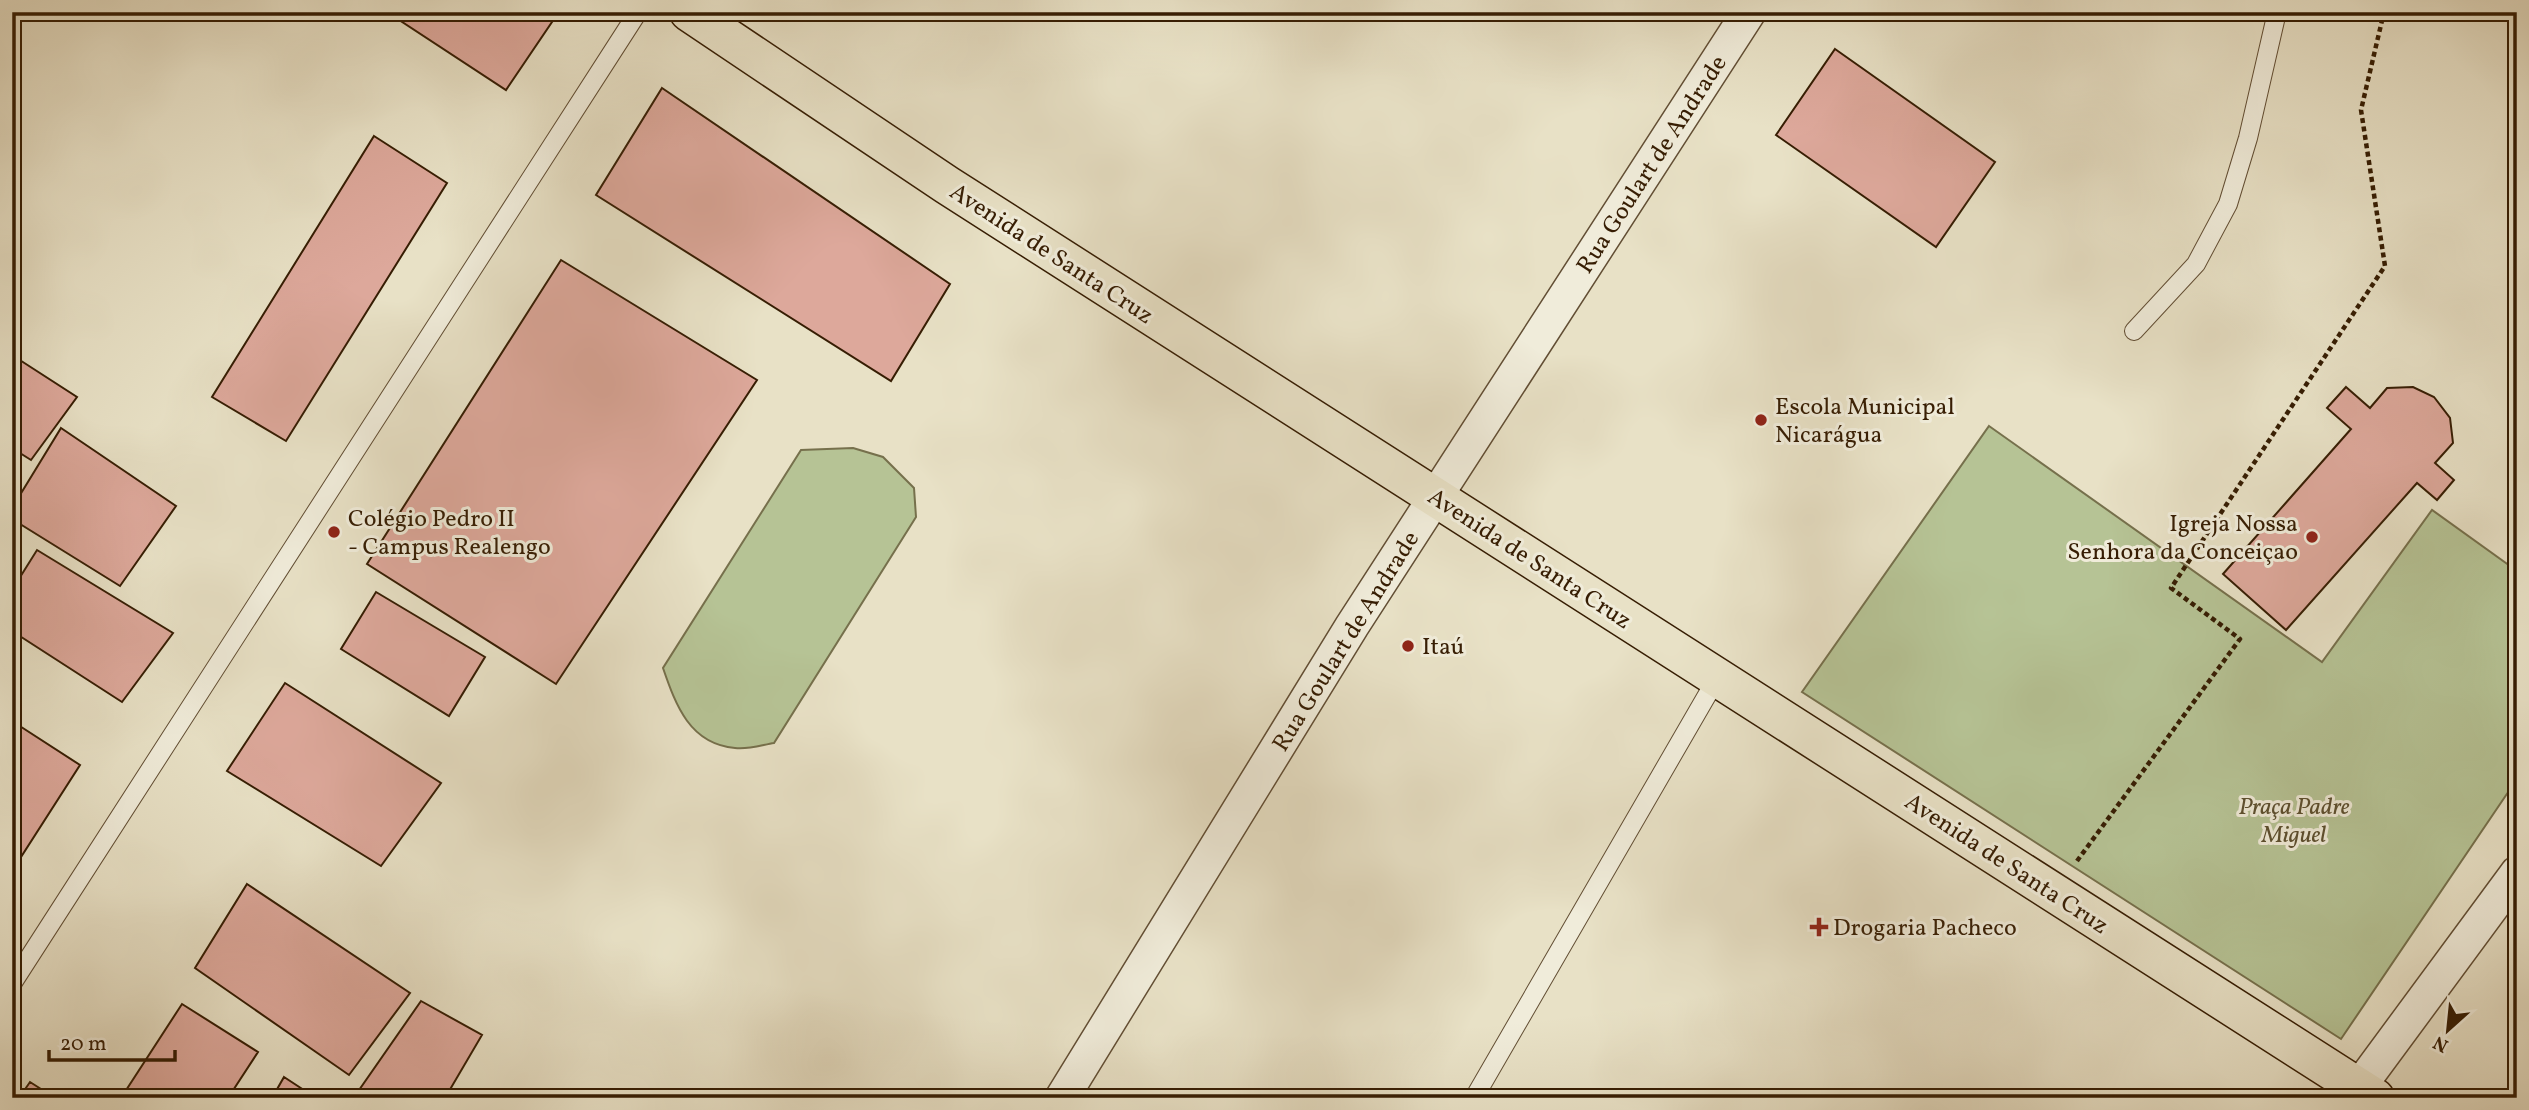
<svg xmlns="http://www.w3.org/2000/svg" width="2529" height="1110" viewBox="0 0 2529 1110" font-family="Vollkorn,serif">
	<rect width="100%" height="100%" fill="#e8e1c6"/>
	<filter id="stains"><feTurbulence type="fractalNoise" baseFrequency=".00286" numOctaves="4"/><feColorMatrix values="0 0 0 0 .2 0 0 0 0 .09 0 0 0 0 .02 0 0 0 .5 -.17"/></filter>
	<radialGradient id="worn" r=".72"><stop offset=".6" stop-color="#630" stop-opacity="0"/><stop offset="1" stop-color="#630" stop-opacity=".3"/></radialGradient>
	<!-- green -->
	<path fill="#b6c395" stroke="#76704c" stroke-width="2" d="M1989,426L2322,662L2432,510L2517,571V779L2341,1039L1802,692Z
		M853,448L883,457L914,488L916,517L774,743C762,745 747,750 735,748C690,744 676,706 663,668L801,450Z"/>
	<!-- building -->
	<path fill="#dda89b" stroke="#361d03" stroke-width="2" d="M387,12H543L554,19L506,90Z
		M1835,49L1995,162L1936,247L1776,135Z
		M662,88L950,284L891,381L596,195Z
		M374,136L447,183L286,441L212,397Z
		M561,260L757,380L556,684L367,564Z
		M12,355L77,397L31,460L12,448Z
		M2346,387L2370,408L2387,388L2413,387L2434,397L2450,418L2453,443L2435,463L2454,480L2437,500L2417,483L2286,630L2223,574L2351,429L2327,408Z
		M61,428L176,506L120,586L12,519V508Z
		M37,550L173,633L122,702L12,631V590Z
		M376,592L485,657L449,716L341,649Z
		M285,683L441,783L381,866L227,771Z
		M12,721L80,765L12,871Z
		M247,884L410,993L349,1075L195,968Z
		M421,1001L482,1035L445,1098H364L357,1093Z
		M182,1004L258,1052L228,1098H121Z
		M284,1077L316,1098H272Z
		M30,1082L55,1098H19Z"/>
	<g fill="none" stroke-linecap="round" stroke-linejoin="round">
		<defs>
			<path id="service" d="M2134,331L2196,264L2228,204L2248,138L2277,12
				M12,984L638,12
				M1474,1098L1717,678"/>
			<path id="minor" d="M1062,1098L1352,626L1749,12
				M2351,1098L2517,873"/>
			<path id="primary" d="M689,12L947,185L2375,1098"/>
		</defs>
		<!-- service casing -->
		<use href="#service" stroke="#624e34" stroke-width="20"/>
		<!-- minor casing -->
		<use href="#minor" stroke="#624e34" stroke-width="36"/>
		<!-- primary casing -->
		<use href="#primary" stroke="#361d03" stroke-width="41"/>
		<!-- path -->
		<path stroke="#361d03" stroke-width="4.5" stroke-dasharray="5 3.5" stroke-linecap="butt" d="M2077,861L2240,639L2171,588L2385,266L2361,110L2384,12"/>
		<!-- service -->
		<use href="#service" stroke="#f0ecda" stroke-width="18"/>
		<!-- minor -->
		<use href="#minor" stroke="#f0ecda" stroke-width="33"/>
		<!-- primary -->
		<use href="#primary" stroke="#e8e1c6" stroke-width="38"/>
	</g>
	<!-- markers -->
	<g fill="#8f2418" stroke="#f0ecda" stroke-width="2.5">
		<circle cx="1761" cy="420" r="7"/>
		<circle cx="334" cy="532" r="7"/>
		<circle cx="2312" cy="537" r="7"/>
		<circle cx="1408" cy="646" r="7"/>
		<path d="M1815.5 916.5h7v7h7v7h-7v7h-7v-7h-7v-7h7z"/>
	</g>
	<g text-anchor="middle" stroke-width="6" stroke-linejoin="round" paint-order="stroke">
		<!-- street labels -->
		<g font-size="24" fill="#361d03" stroke="#f0ecda">
			<text transform="translate(1651 164) rotate(-57)" y="8">Rua Goulart de Andrade</text>
			<text transform="translate(1052 253) rotate(33)" y="8">Avenida de Santa Cruz</text>
			<text transform="translate(1530 558) rotate(33)" y="8">Avenida de Santa Cruz</text>
			<text transform="translate(1345 641) rotate(-58)" y="8">Rua Goulart de Andrade</text>
			<text transform="translate(2007 863) rotate(33)" y="8">Avenida de Santa Cruz</text>
		</g>
		<!-- poi labels -->
		<g font-size="24" fill="#361d03" stroke="#f0ecda" text-anchor="start">
			<text x="1775" y="414">Escola Municipal<tspan x="1775" dy="28">Nicarágua</tspan></text>
			<text x="348" y="526">Colégio Pedro II<tspan x="348" dy="28">- Campus Realengo</tspan></text>
			<text x="2298" y="531" text-anchor="end">Igreja Nossa<tspan x="2298" dy="28">Senhora da Conceiçao</tspan></text>
			<text x="1422" y="654">Itaú</text>
			<text x="1833" y="935">Drogaria Pacheco</text>
		</g>
		<!-- park labels -->
		<g font-size="24" font-style="italic" fill="#5c4f2f" stroke="#f0ecda">
			<text x="2294" y="814">Praça Padre<tspan x="2294" dy="28">Miguel</tspan></text>
		</g>
	</g>
	<!-- margin -->
	<rect width="2529" height="1110" fill="none" stroke="#e8e1c6" stroke-width="42"/>
	<rect x="14" y="14" width="2501" height="1082" fill="none" stroke="#361d03" stroke-width="3.5"/>
	<rect x="21" y="21" width="2487" height="1068" fill="none" stroke="#361d03" stroke-width="2"/>
	<!-- north arrow -->
	<g transform="translate(2448 1030) rotate(207)" stroke="#f0ecda" stroke-width="5" paint-order="stroke">
	<path d="M0-5L12 26L0 18L-12 26Z" fill="#361d03"/>
	<text y="-10" font-size="19" font-weight="bold" text-anchor="middle" fill="#361d03">N</text>
	</g>
	<!-- scale -->
	<path d="M49 1050v10h126v-10" fill="none" stroke="#361d03" stroke-width="3.5"/>
	<text x="60" y="1050" font-size="21" fill="#361d03" stroke="#f0ecda" stroke-width="5" paint-order="stroke">20 m</text>
	<rect width="100%" height="100%" filter="url(#stains)"/>
	<rect width="100%" height="100%" fill="url(#worn)"/>
</svg>
